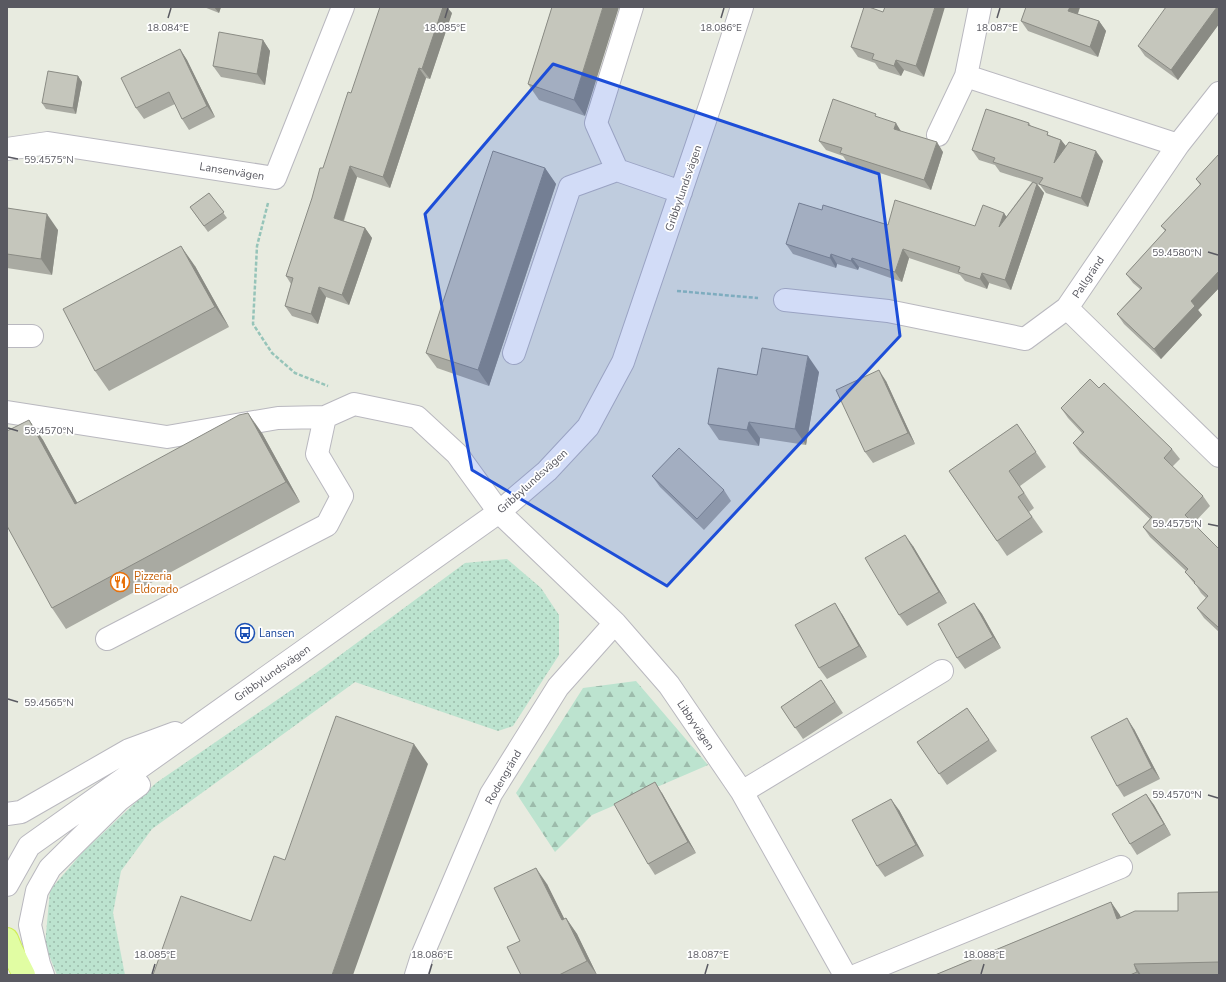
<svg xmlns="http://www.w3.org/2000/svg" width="1226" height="982" viewBox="0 0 1226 982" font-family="'Nunito Sans',sans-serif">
	<defs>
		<pattern id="grass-dots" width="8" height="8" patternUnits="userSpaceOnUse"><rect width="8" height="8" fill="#bce3cf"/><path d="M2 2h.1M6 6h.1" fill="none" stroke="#9cbbab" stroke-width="1.8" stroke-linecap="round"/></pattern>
		<pattern id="forest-firs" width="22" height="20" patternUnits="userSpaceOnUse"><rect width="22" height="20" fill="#bce3cf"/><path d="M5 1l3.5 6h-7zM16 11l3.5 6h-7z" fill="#9cbbab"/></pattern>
	</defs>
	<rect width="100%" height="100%" fill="#e8ebe0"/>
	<!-- grass -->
	<path fill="url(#grass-dots)" d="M507,559L541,588L559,615V655L513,726L498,731L355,682L152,829L121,871L113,913L125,975H57L45,945L50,890L82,853L156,783L316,673L465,563Z"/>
	<!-- forest -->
	<path fill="url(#forest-firs)" d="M636,681L708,765L592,815L555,852L516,793L583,688Z"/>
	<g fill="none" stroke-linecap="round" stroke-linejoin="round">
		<defs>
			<path id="minor" d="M632,7L596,123L617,170L681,192
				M966,76L1178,145
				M1219,93L1178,145L1067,308L1219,456
				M938,135L966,76L980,7
				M7,149L48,143L275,178L343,7
				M785,300L888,311L1025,339L1067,308
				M7,336H32
				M514,353L570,187L617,170
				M7,412L167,437L278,418L325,417
				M107,639L327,525L342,496L317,454L325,417L354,404L417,417L457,454L499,512L615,623L669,685L742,792L845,975
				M742,792L942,671
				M7,814L21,812L129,750L175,733
				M7,885L29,846L499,512L547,471L588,427L623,362L712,100L742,7
				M43,975L39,964L30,925L37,891L50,868L119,800L139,785
				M416,975L422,956L491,794L558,687L615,623
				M857,975L1121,867"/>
			<path id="major" d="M7,939L11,949L24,975"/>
		</defs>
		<!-- minor casing -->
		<use href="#minor" stroke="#b9b8bf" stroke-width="24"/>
		<!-- major casing -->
		<use href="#major" stroke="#d0ed57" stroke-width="24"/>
		<!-- path -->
		<path stroke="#96c4b9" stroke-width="2.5" stroke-dasharray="4 2" stroke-linecap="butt" d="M268,203L257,246L253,324L272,353L295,373L328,386
			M677,291L758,298"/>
		<!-- minor -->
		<use href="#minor" stroke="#fff" stroke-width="22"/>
		<!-- major -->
		<use href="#major" stroke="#e1fda3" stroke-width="22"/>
	</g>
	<!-- wall -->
	<path fill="#a9aaa2" d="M204,7H221L219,13Z
		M552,7L585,116L539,100L528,84Z
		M1026,7H1080L1078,14L1099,21L1106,31L1098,57L1028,31L1021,21Z
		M1219,7V24L1178,80L1145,56L1138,46Z
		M883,12L924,77L904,70L901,76L879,69L875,63L858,57L851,47Z
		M452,13L430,79L426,78L390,188L357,177L344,221L365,228L372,238L349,305L326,297L318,324L292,316L285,306L291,284L286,276L351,93Z
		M263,40L270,51L265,85L221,77L213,66Z
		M180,49L187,60L215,117L189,130L182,119L175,104L144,119L136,108Z
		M78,76L82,82L76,114L46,109L42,103Z
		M878,117L901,131L943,152L931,190L847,162L843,156L826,150L819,141Z
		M1029,123L1031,126L1051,136L1061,140L1066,146L1103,161L1088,207L1046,193L1040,185L1037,184L1044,193L1011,290L989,283L987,289L965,281L960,275L909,258L902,282L859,267L858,270L837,264L836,268L793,254L786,244L822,210L888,225L975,226L1004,213L1006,217L1032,182L1000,172L995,165L979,160L972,150Z
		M1219,154V288L1198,310L1202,315L1161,359L1124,324L1117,314L1140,289L1133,283L1126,274L1165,231L1161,226L1200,185L1196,179Z
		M545,168L556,184L489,386L437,368L426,353Z
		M209,193L227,218L208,232L190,207Z
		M7,208L58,230L52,275L7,268Z
		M195,266L229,327L109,391L95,371Z
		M819,372L806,445L760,438L759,446L719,440L708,424L757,375Z
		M886,381L915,444L873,463L865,452Z
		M1099,388L1172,449L1180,459L1172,467L1203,496L1210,506L1193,524L1219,549V632L1204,618L1197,608L1206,598L1201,593L1196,585L1193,582L1185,572L1186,571L1150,537L1143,527L1150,519L1080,453L1073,443L1082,433L1068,418L1061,408Z
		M29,420L43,440L77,503L262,433L300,502L66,629L52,608Z
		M1017,424L1046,467L1020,486L1034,508L1029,512L1043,532L1007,556L949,471Z
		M652,476L724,490L731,501L704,530L660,487Z
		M913,546L947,603L907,626L899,615Z
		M974,603L982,614L1001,648L965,669L957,658Z
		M842,614L867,657L827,679L819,668Z
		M821,680L843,713L803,739L781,707Z
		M967,708L997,751L947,785L917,742Z
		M1134,729L1160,779L1124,797L1117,786Z
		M662,793L696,853L655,875L648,864Z
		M1146,794L1154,805L1171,835L1137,855L1130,844Z
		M899,810L924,856L885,877L877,866Z
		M547,884L564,919L566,918L577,934L597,975H521L520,941Z
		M1219,892V975H935L1111,902L1120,917L1178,911Z"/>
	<!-- shaded-wall -->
	<path fill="#8a8b84" d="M214,7H221L219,13Z
		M440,7H447L452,13L430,79L422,69Z
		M603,7H619L585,116L574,100Z
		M935,7H945L924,77L916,66Z
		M1070,7H1080L1075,21L1068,11Z
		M1217,7H1219V24L1178,80L1171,70Z
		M1099,21L1106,31L1098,57L1090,47Z
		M263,40L270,51L265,85L257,74Z
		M180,49L187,60L215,117L207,106Z
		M896,60L904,70L901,76L894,66Z
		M419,68L426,78L390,188L383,177Z
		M78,76L82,82L76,114L73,108Z
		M896,123L902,133L894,129Z
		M1061,140L1068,149L1054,163Z
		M937,142L943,152L931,190L924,180Z
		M1096,151L1103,161L1088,207L1081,198Z
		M350,166L357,177L341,228L334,218Z
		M545,168L556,184L489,386L478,370Z
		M1037,184L1044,193L1011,290L1005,280Z
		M1004,213L1010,222L999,227Z
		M47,214L58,230L52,275L41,259Z
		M365,228L372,238L349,305L342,295Z
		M181,246L195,266L229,327L215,307Z
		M903,249L909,258L902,282L895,272Z
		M831,254L837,264L836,268L830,258Z
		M852,258L859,267L858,270L851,261Z
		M1219,271V288L1198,310L1202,315L1161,359L1154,349L1191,301Z
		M982,273L989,283L987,289L980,279Z
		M319,287L326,297L318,324L311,314Z
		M808,356L819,372L806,445L795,429Z
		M879,370L886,381L915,444L908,433Z
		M248,413L262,433L300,502L286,482Z
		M29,420L43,440L89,524L75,504Z
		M749,422L760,438L759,446L747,430Z
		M905,535L913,546L947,603L939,592Z
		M835,603L842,614L867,657L859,646Z
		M974,603L982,614L1001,648L993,637Z
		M1127,718L1134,729L1160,779L1152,768Z
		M414,744L428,764L353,975H332Z
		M655,782L662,793L696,853L688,842Z
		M1146,794L1154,805L1171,835L1164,824Z
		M891,799L899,810L924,856L916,845Z
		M536,868L547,884L573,936L562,920Z
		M1111,902L1120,915L1126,932L1117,919Z
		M566,918L577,934L597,975L587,961Z
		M1134,964L1141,975H1139L1137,972Z"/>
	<!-- building -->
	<path fill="#c5c6bc" stroke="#8a8b84" d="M380,7H443L422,69L419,68L383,177L350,166L334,218L365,228L342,295L319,287L311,314L285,306L293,278L286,276L312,198L320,168H323L348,92L351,93Z
		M552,7H603L574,100L528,84Z
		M864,7H869L883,12L885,7H935L916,66L896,60L894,66L872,59L874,54L851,47Z
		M1026,7H1070L1068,11L1099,21L1090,47L1021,21Z
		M1166,7H1217L1171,70L1138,46Z
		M219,32L263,40L257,74L213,66Z
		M180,49L207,106L182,119L169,92L136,108L121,78Z
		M48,71L78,76L73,108L42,103Z
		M833,99L876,114L875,116L896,123L894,129L937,142L924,180L840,153L842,148L819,141Z
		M986,109L1029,123L1028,125L1048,132L1047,135L1061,140L1054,163L1069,142L1096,151L1081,198L1039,184L1043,178L993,162L995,158L972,150Z
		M493,151L545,168L478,370L426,353Z
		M1219,154V271L1191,301L1195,306L1154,349L1117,314L1142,288L1126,274L1166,230L1161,226L1201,184L1196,179Z
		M1033,182L1037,184L1005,280L982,273L980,279L958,272L960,267L903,249L895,272L852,258L851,261L831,254L830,258L786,244L799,203L822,210L823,205L888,225L895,200L975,226L983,205L1004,213L999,227Z
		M209,193L224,212L204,226L190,207Z
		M7,208L47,214L41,259L7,254Z
		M181,246L215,307L95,371L63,309Z
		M762,348L808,356L795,429L749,422L747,430L708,424L718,368L757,375Z
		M879,370L908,433L865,452L836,390Z
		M1090,379L1099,388L1104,383L1172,449L1164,458L1203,496L1185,515L1219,549V628L1197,608L1208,596L1194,583L1195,582L1185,572L1188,569L1143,527L1152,517L1073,443L1084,432L1061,408Z
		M248,413L286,482L52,608L7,526V431L29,420L75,504L239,415Z
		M1017,424L1036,452L1009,471L1024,493L1018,497L1032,517L997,541L949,471Z
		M679,448L724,490L697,519L652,476Z
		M905,535L939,592L899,615L865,558Z
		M835,603L859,646L819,668L795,625Z
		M974,603L993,637L957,658L938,624Z
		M821,680L835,702L795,728L781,707Z
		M967,708L989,740L939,774L917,742Z
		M336,716L414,744L332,975H153L181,896L251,921L274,856L285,860Z
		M1127,718L1152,768L1117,786L1091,737Z
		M655,782L688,842L648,864L614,804Z
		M1146,794L1164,824L1130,844L1112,814Z
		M891,799L916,845L877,866L852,820Z
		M536,868L562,920L566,918L587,961L559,975H521L507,947L520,941L494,888Z
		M1219,892V962L1134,964L1137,972L1130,975H935L1111,902L1117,919L1135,911H1178V893Z"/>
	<!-- marked area -->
	<path fill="#1d4ed8" fill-opacity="0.2" stroke="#1d4ed8" stroke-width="3" stroke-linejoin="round" d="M553,64L879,174L900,336L667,586L472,470L425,214Z"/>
	<!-- ticks -->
	<path fill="none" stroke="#595961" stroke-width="1.5" d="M168,18L171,8M445,18L448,8M721,18L724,8M997,18L1000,8M8,157L18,159M1208,252L1218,255M8,428L18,431M1208,524L1218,526M8,699L18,702M1208,795L1218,798M152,974L155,964M429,974L432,964M705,974L708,964M981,974L984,964"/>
	<!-- icons -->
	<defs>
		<symbol id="restaurant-ring" viewBox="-11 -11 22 22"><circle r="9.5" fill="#fff" stroke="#e8710a" stroke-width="1.5"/><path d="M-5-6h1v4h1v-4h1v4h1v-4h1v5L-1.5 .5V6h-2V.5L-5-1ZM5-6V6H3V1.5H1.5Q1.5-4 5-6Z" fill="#e8710a"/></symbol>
		<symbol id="bus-ring" viewBox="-11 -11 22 22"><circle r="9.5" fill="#fff" stroke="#1a4fb4" stroke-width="1.5"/><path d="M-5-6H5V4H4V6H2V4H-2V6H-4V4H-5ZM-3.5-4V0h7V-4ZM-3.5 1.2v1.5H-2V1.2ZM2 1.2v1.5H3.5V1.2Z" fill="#1a4fb4"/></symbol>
	</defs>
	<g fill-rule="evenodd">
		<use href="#restaurant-ring" x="109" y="571" width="22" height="22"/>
		<use href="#bus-ring" x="234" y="622" width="22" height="22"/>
	</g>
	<g text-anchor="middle" stroke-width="3.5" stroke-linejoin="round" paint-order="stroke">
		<!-- street labels -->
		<g font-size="11" fill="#595961" stroke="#fff">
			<text transform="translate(232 171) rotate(9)" y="4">Lansenvägen</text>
			<text transform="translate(683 188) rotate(-71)" y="4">Gribbylundsvägen</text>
			<text transform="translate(1088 277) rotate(-56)" y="4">Pallgränd</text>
			<text transform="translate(532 481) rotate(-42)" y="4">Gribbylundsvägen</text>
			<text transform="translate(272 673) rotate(-35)" y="4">Gribbylundsvägen</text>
			<text transform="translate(696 725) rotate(56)" y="4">Libbyvägen</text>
			<text transform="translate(503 777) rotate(-60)" y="4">Rodengränd</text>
		</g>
		<!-- food labels -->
		<g font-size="11" fill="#c56008" stroke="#fff" text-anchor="start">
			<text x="134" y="580">Pizzeria<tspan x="134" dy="13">Eldorado</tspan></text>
		</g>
		<!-- transit labels -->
		<g font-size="11" fill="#164399" stroke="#fff" text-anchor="start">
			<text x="259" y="637">Lansen</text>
		</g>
	</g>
	<g font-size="10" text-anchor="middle" fill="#595961" stroke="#fff" stroke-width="3.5" stroke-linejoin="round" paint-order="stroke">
		<text x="168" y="31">18.084°E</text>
		<text x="445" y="31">18.085°E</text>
		<text x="721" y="31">18.086°E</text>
		<text x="997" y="31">18.087°E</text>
		<text x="49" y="163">59.4575°N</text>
		<text x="1177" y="256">59.4580°N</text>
		<text x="49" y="434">59.4570°N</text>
		<text x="1177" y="527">59.4575°N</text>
		<text x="49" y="706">59.4565°N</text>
		<text x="1177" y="798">59.4570°N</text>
		<text x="155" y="958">18.085°E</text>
		<text x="432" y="958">18.086°E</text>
		<text x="708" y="958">18.087°E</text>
		<text x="984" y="958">18.088°E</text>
	</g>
	<!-- border -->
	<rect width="1226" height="982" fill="none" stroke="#595961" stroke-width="16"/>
</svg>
